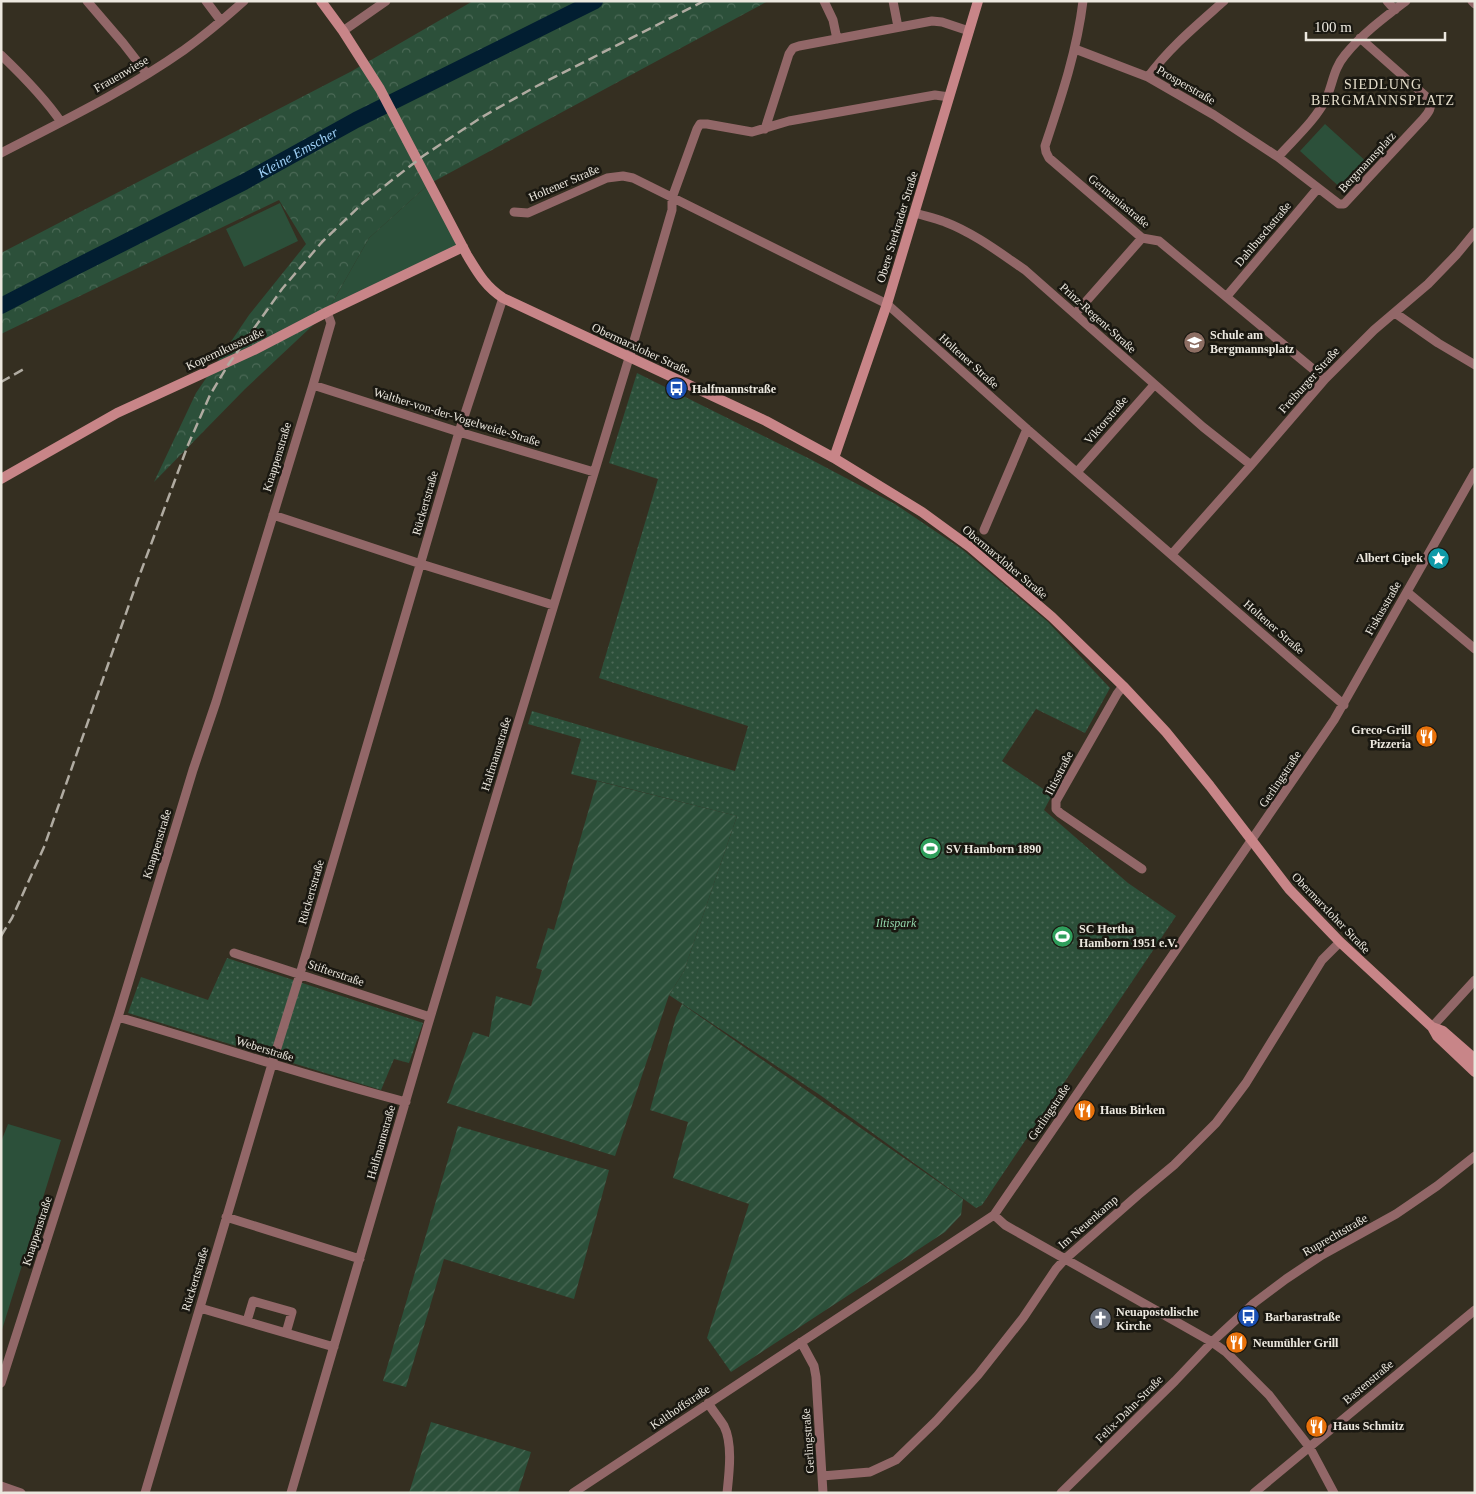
<svg xmlns="http://www.w3.org/2000/svg" width="1476" height="1494" viewBox="0 0 1476 1494" font-family="Georgia,serif">
	<defs>
		<pattern id="forest-crowns" width="20" height="18" patternUnits="userSpaceOnUse" patternTransform="scale(1.25)"><rect width="20" height="18" fill="#2c503a"/><path d="M2 6a3 3 0 1 1 6 0M12 15a3 3 0 1 1 6 0" fill="none" stroke="#4b6956"/></pattern>
		<pattern id="park-dots" width="8" height="8" patternUnits="userSpaceOnUse" patternTransform="scale(1.25)"><rect width="8" height="8" fill="#2c503a"/><path d="M2 2h.1M6 6h.1" fill="none" stroke="#4b6956" stroke-width="1.8" stroke-linecap="round"/></pattern>
		<pattern id="garden-furrows" width="10" height="10" patternUnits="userSpaceOnUse" patternTransform="scale(1.25)"><rect width="10" height="10" fill="#2c503a"/><path d="M-1 1l2-2M0 10L10 0M9 11l2-2" fill="none" stroke="#4b6956"/></pattern>
	</defs>
	<rect width="100%" height="100%" fill="#352f21"/>
	<!-- grass -->
	<path fill="#2c503a" d="M1325,124L1369,164L1344,191L1300,151Z
		M429,184L463,247L327,312L369,238Z
		M280,203L298,241L244,267L226,229Z
		M8,1124L61,1140L1,1333V1142Z"/>
	<!-- forest -->
	<path fill="url(#forest-crowns)" d="M473,1H768L429,184L369,238L327,312L245,389L154,482L196,393L249,315L306,244L279,200L1,334V253L352,71Z"/>
	<!-- park -->
	<path fill="url(#park-dots)" d="M637,373L810,459L895,504L963,550L1048,622L1110,688L1085,733L1036,709L1002,761L1052,795L1044,810L1128,883L1176,916L982,1205L976,1208L820,1095L669,995L684,971L737,816L571,774L581,739L528,724L532,711L735,771L748,726L599,678L658,479L609,463Z
		M227,958L423,1023L409,1063L394,1059L381,1090L128,1013L141,977L208,1000Z"/>
	<!-- garden -->
	<path fill="url(#garden-furrows)" d="M597,781L737,816L684,971L669,995L615,1156L447,1103L473,1032L489,1037L496,996L531,1006L542,970L536,968L548,928L554,930Z
		M682,1004L963,1199L961,1215L945,1232L731,1372L707,1338L749,1204L673,1178L688,1122L650,1110L676,1017Z
		M458,1126L609,1170L574,1299L444,1259L406,1387L383,1381Z
		M431,1422L531,1452L518,1493H409Z"/>
	<g fill="none" stroke-linecap="round" stroke-linejoin="round">
		<!-- river -->
		<path stroke="#021e31" stroke-width="16" id="s1" d="M1,306L72,269L244,182L356,120L595,1"/>
		<!-- street -->
		<path stroke="#926768" stroke-width="9" d="M87,1L123,43L147,74
			M206,1L221,21
			M824,1L833,20L837,39
			M893,1L898,27
			M1083,1C1077,51 1061,98 1045,146L1046,152L1049,158L1142,238L1159,241L1325,379
			M1387,1L1395,10
			M1472,1L1475,4
			M343,31L386,1
			M1075,49L1148,77L1214,115L1278,157L1339,204H1344L1423,119C1428,113 1433,108 1429,99L1360,38
			M1,55C23,76 44,97 61,122
			M1148,77C1169,48 1197,25 1224,1
			M765,129L789,54L793,48L799,46L932,21L942,22L969,31
			M1,153C63,121 127,90 184,50C205,35 225,18 244,1
			M1278,157C1294,139 1316,120 1327,97C1333,82 1334,68 1345,55C1362,34 1385,17 1406,1
			M514,212L528,213L607,178L623,176L633,178L887,304L1027,429L1344,705
			M915,213C925,216 936,218 945,222C974,233 1000,253 1025,270L1203,427L1251,465
			M1227,296L1318,188
			M1395,313L1438,343L1475,365
			M1075,314L1142,238
			M313,385L459,432L594,472
			M1077,472L1154,385
			M273,515L421,564L553,605
			M984,530L1027,429
			M1172,554L1251,465L1325,379L1374,330L1428,284L1457,254L1475,232
			M1407,592L1475,649
			M1123,686L1117,694L1056,801V809L1060,813L1142,869
			M234,953L430,1017
			M118,1017C214,1045 309,1077 406,1102
			M1432,1027L1475,980
			M994,1215L1005,1225L1212,1342L1226,1352L1269,1395L1310,1448L1334,1493
			M226,1217L360,1259
			M200,1308L334,1347
			M247,1321L253,1301L292,1312L286,1333
			M801,1342L814,1366L816,1377L823,1493
			M1,1383L118,1017L193,770L216,702L313,385L331,323L327,312
			M708,1403C713,1411 719,1418 724,1426C733,1444 729,1474 727,1493
			M822,1476L870,1472L896,1460L936,1421L978,1375L1023,1318L1056,1269L1065,1259L1138,1195L1174,1165L1216,1123L1246,1083L1322,960L1340,942
			M1,1486L21,1493
			M145,1493L272,1064L300,974L459,432L503,298
			M291,1493L427,1028L515,733L629,358L672,210V198L697,129L700,124H707L752,132L789,121L935,95L949,97
			M573,1493L994,1215L1334,720L1475,472
			M1061,1493L1175,1381L1212,1342L1254,1303L1286,1279L1322,1255L1396,1214L1437,1186L1475,1156
			M1254,1493L1475,1310"/>
		<!-- secondary -->
		<path stroke="#c88588" stroke-width="10" d="M321,1L343,31L380,89L467,255C478,273 485,286 503,298L766,421L834,458L922,512L970,547L1052,617L1123,686L1166,732L1210,786L1289,889L1340,942L1432,1027L1443,1031L1475,1059
			M834,458L887,304L978,1
			M1,479L117,413L254,350L327,312L463,247
			M1432,1027L1437,1036L1475,1072"/>
		<!-- rail -->
		<path stroke="#b0aba1" stroke-width="2.5" stroke-dasharray="10 5" stroke-linecap="butt" d="M1,382L24,369
			M1,936L12,918L44,847L137,582L188,445L210,395L228,365L282,289L322,242L364,202L423,156L482,117L535,87L704,1"/>
	</g>
	<!-- icons -->
	<defs>
		<symbol id="school-disc" viewBox="-11 -11 22 22"><circle r="9.5" fill="#8d6e63" stroke="#1a1811"/><path d="M0-5L7-2L0 1L-7-2ZM-4 1L0 2.5L4 1V4Q0 6-4 4Z" fill="#fff"/></symbol>
		<symbol id="bus-disc" viewBox="-11 -11 22 22"><circle r="9.5" fill="#1a4fb4" stroke="#1a1811"/><path d="M-5-6H5V4H4V6H2V4H-2V6H-4V4H-5ZM-3.5-4V0h7V-4ZM-3.5 1.2v1.5H-2V1.2ZM2 1.2v1.5H3.5V1.2Z" fill="#fff"/></symbol>
		<symbol id="sight-disc" viewBox="-11 -11 22 22"><circle r="9.5" fill="#0f9aa8" stroke="#1a1811"/><path d="M0-6L1.8-2.2L6-1.7L2.9 1.2L3.7 5.4L0 3.3L-3.7 5.4L-2.9 1.2L-6-1.7L-1.8-2.2Z" fill="#fff"/></symbol>
		<symbol id="restaurant-disc" viewBox="-11 -11 22 22"><circle r="9.5" fill="#e8710a" stroke="#1a1811"/><path d="M-5-6h1v4h1v-4h1v4h1v-4h1v5L-1.5 .5V6h-2V.5L-5-1ZM5-6V6H3V1.5H1.5Q1.5-4 5-6Z" fill="#fff"/></symbol>
		<symbol id="stadium-disc" viewBox="-11 -11 22 22"><circle r="9.5" fill="#2e9e5b" stroke="#1a1811"/><path d="M0-5a6.5 5 0 1 0 0 10a6.5 5 0 1 0 0-10ZM-3.5-1.8h7v3.6h-7Z" fill="#fff"/></symbol>
		<symbol id="church-disc" viewBox="-11 -11 22 22"><circle r="9.5" fill="#6b7280" stroke="#1a1811"/><path d="M-1.2-6h2.4v3.5h3.3v2.4h-3.3V6h-2.4V-.1h-3.3v-2.4h3.3Z" fill="#fff"/></symbol>
	</defs>
	<g fill-rule="evenodd">
		<use href="#school-disc" x="1182" y="330" width="25" height="25"/>
		<use href="#bus-disc" x="664" y="376" width="25" height="25"/>
		<use href="#sight-disc" x="1426" y="546" width="25" height="25"/>
		<use href="#restaurant-disc" x="1414" y="724" width="25" height="25"/>
		<use href="#stadium-disc" x="918" y="836" width="25" height="25"/>
		<use href="#stadium-disc" x="1050" y="924" width="25" height="25"/>
		<use href="#restaurant-disc" x="1072" y="1098" width="25" height="25"/>
		<use href="#bus-disc" x="1236" y="1304" width="25" height="25"/>
		<use href="#church-disc" x="1088" y="1306" width="25" height="25"/>
		<use href="#restaurant-disc" x="1224" y="1330" width="25" height="25"/>
		<use href="#restaurant-disc" x="1304" y="1414" width="25" height="25"/>
	</g>
	<g text-anchor="middle" stroke-width="5" stroke-linejoin="round" paint-order="stroke">
		<!-- street labels -->
		<g font-size="12" fill="#ece8df" stroke="#1a1811">
			<text transform="translate(121 74) rotate(-30)" y="4">Frauenwiese</text>
			<text transform="translate(1186 85) rotate(30)" y="4">Prosperstraße</text>
			<text transform="translate(1367 162) rotate(-47)" y="4">Bergmannsplatz</text>
			<text transform="translate(564 183) rotate(-23)" y="4">Holtener Straße</text>
			<text transform="translate(1119 201) rotate(40)" y="4">Germaniastraße</text>
			<text transform="translate(897 227) rotate(-73)" y="4">Obere Sterkrader Straße</text>
			<text transform="translate(1263 234) rotate(-50)" y="4">Dahlbuschstraße</text>
			<text transform="translate(1098 318) rotate(42)" y="4">Prinz-Regent-Straße</text>
			<text transform="translate(225 349) rotate(-25)" y="4">Kopernikusstraße</text>
			<text transform="translate(641 349) rotate(25)" y="4">Obermarxloher Straße</text>
			<text transform="translate(969 361) rotate(42)" y="4">Holtener Straße</text>
			<text transform="translate(1309 380) rotate(-48)" y="4">Freiburger Straße</text>
			<text transform="translate(457 417) rotate(17)" y="4">Walther-von-der-Vogelweide-Straße</text>
			<text transform="translate(1106 420) rotate(-49)" y="4">Viktorstraße</text>
			<text transform="translate(277 457) rotate(-73)" y="4">Knappenstraße</text>
			<text transform="translate(425 503) rotate(-74)" y="4">Rückertstraße</text>
			<text transform="translate(1005 562) rotate(40)" y="4">Obermarxloher Straße</text>
			<text transform="translate(1383 608) rotate(-60)" y="4">Fiskusstraße</text>
			<text transform="translate(1274 627) rotate(41)" y="4">Holtener Straße</text>
			<text transform="translate(496 754) rotate(-73)" y="4">Halfmannstraße</text>
			<text transform="translate(1059 773) rotate(-63)" y="4">Iltisstraße</text>
			<text transform="translate(1280 779) rotate(-56)" y="4">Gerlingstraße</text>
			<text transform="translate(157 844) rotate(-73)" y="4">Knappenstraße</text>
			<text transform="translate(311 892) rotate(-74)" y="4">Rückertstraße</text>
			<text transform="translate(1331 913) rotate(46)" y="4">Obermarxloher Straße</text>
			<text transform="translate(336 973) rotate(19)" y="4">Stifterstraße</text>
			<text transform="translate(265 1049) rotate(17)" y="4">Weberstraße</text>
			<text transform="translate(1049 1112) rotate(-56)" y="4">Gerlingstraße</text>
			<text transform="translate(381 1142) rotate(-74)" y="4">Halfmannstraße</text>
			<text transform="translate(1088 1222) rotate(-41)" y="4">Im Neuenkamp</text>
			<text transform="translate(37 1231) rotate(-72)" y="4">Knappenstraße</text>
			<text transform="translate(1335 1235) rotate(-30)" y="4">Ruprechtstraße</text>
			<text transform="translate(195 1279) rotate(-73)" y="4">Rückertstraße</text>
			<text transform="translate(1368 1382) rotate(-40)" y="4">Bastenstraße</text>
			<text transform="translate(680 1407) rotate(-34)" y="4">Kalthoffstraße</text>
			<text transform="translate(1129 1409) rotate(-45)" y="4">Felix-Dahn-Straße</text>
			<text transform="translate(808 1441) rotate(-94)" y="4">Gerlingstraße</text>
		</g>
		<!-- poi labels -->
		<g font-size="12" font-weight="bold" fill="#ece8df" stroke="#1a1811" text-anchor="start">
			<text x="1210" y="339">Schule am<tspan x="1210" dy="14">Bergmannsplatz</tspan></text>
			<text x="692" y="393">Halfmannstraße</text>
			<text x="1423" y="562" text-anchor="end">Albert Cipek</text>
			<text x="1411" y="734" text-anchor="end">Greco-Grill<tspan x="1411" dy="14">Pizzeria</tspan></text>
			<text x="946" y="853">SV Hamborn 1890</text>
			<text x="1079" y="933">SC Hertha<tspan x="1079" dy="14">Hamborn 1951 e.V.</tspan></text>
			<text x="1100" y="1114">Haus Birken</text>
			<text x="1116" y="1316">Neuapostolische<tspan x="1116" dy="14">Kirche</tspan></text>
			<text x="1265" y="1321">Barbarastraße</text>
			<text x="1253" y="1347">Neumühler Grill</text>
			<text x="1333" y="1430">Haus Schmitz</text>
		</g>
		<!-- park labels -->
		<g font-size="12" font-style="italic" fill="#93d8ac" stroke="#1a1811">
			<text x="896" y="927">Iltispark</text>
		</g>
		<!-- neighbourhood labels -->
		<g font-size="14" letter-spacing="1" fill="#e6dfcc" stroke="#1a1811">
			<text x="1383" y="89">SIEDLUNG<tspan x="1383" dy="16">BERGMANNSPLATZ</tspan></text>
		</g>
		<!-- water labels -->
		<g font-size="14" font-style="italic" fill="#9fd1f7" stroke="#1a1811">
			<text dy="5" stroke="none"><textPath href="#s1" startOffset="334">Kleine Emscher</textPath></text>
		</g>
	</g>
	<!-- border -->
	<rect width="1476" height="1494" fill="none" stroke="#ece8df" stroke-width="5"/>
	<!-- scale -->
	<path d="M1306 32v8h139v-8" fill="none" stroke="#ece8df" stroke-width="2.5"/>
	<text x="1314" y="32" font-size="15" fill="#ece8df" stroke="#1a1811" stroke-width="4" paint-order="stroke">100 m</text>
</svg>
